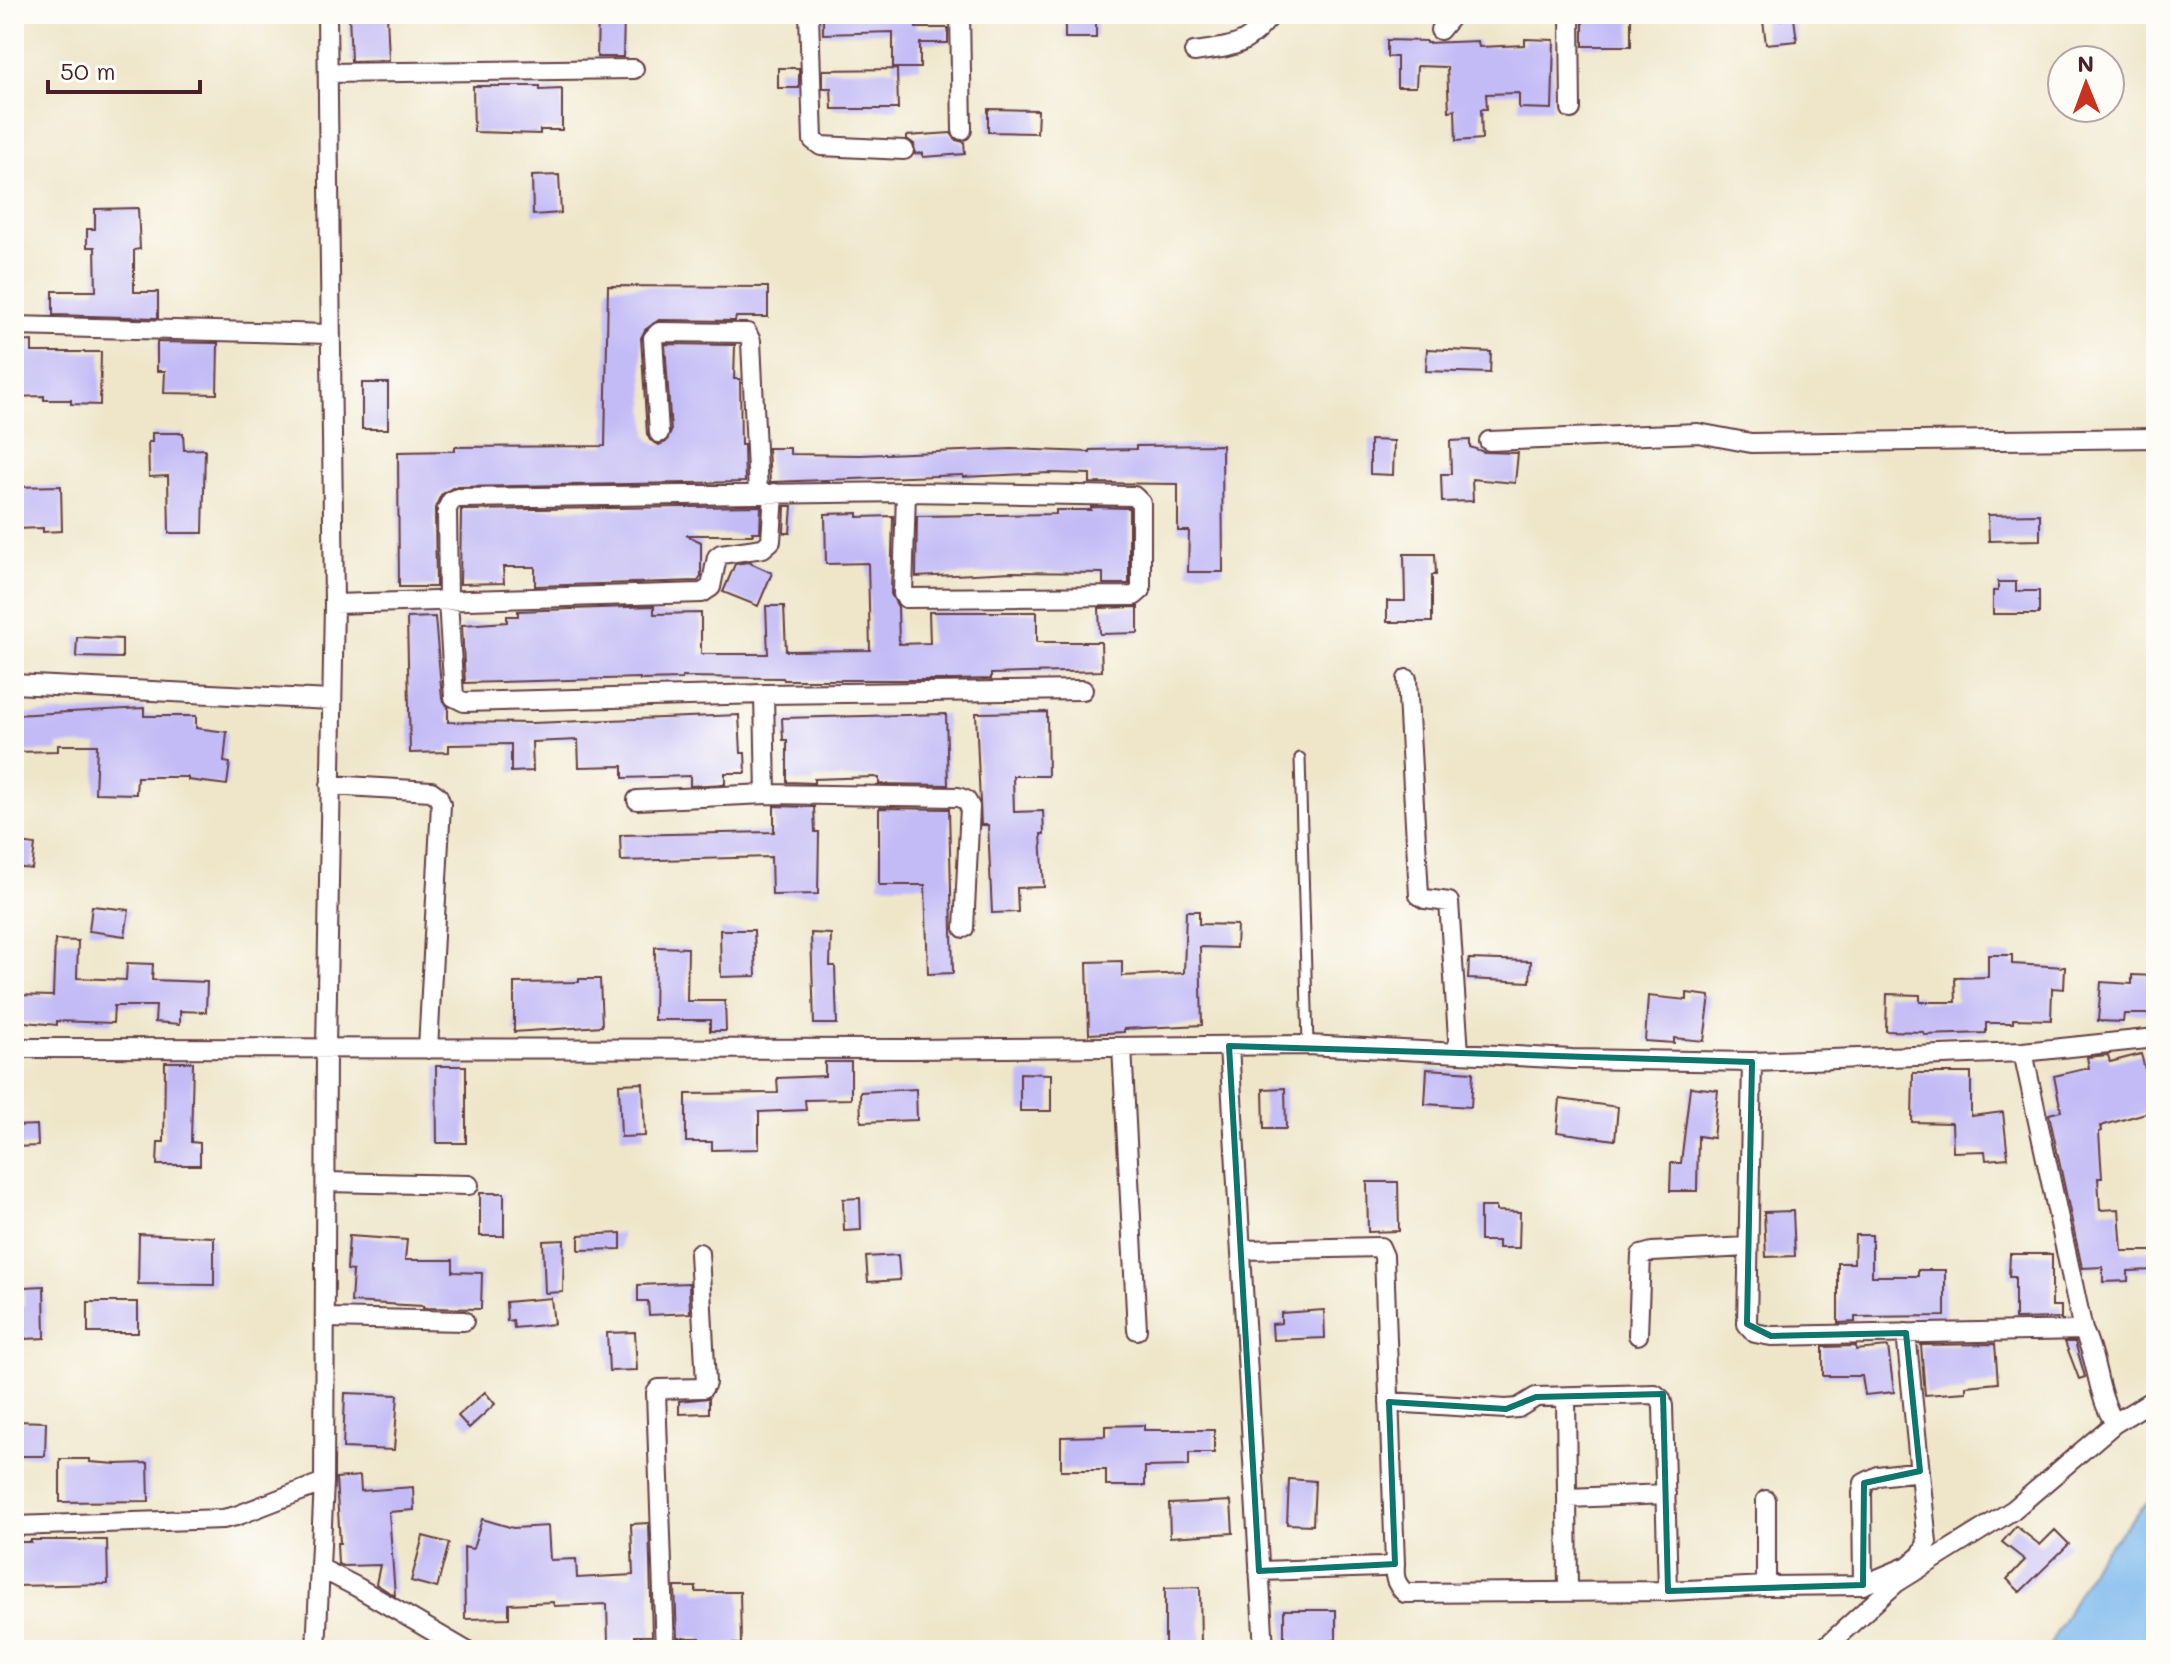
<svg xmlns="http://www.w3.org/2000/svg" width="2170" height="1664" viewBox="0 0 2170 1664" font-family="Mali,sans-serif">
	<rect width="100%" height="100%" fill="#fdfcf7"/>
	<filter id="ink" filterUnits="userSpaceOnUse"><feTurbulence type="fractalNoise" baseFrequency=".0125" numOctaves="2"/><feDisplacementMap in="SourceGraphic" scale="16" xChannelSelector="R" yChannelSelector="G"/><feConvolveMatrix kernelMatrix="1 2 1 2 8 2 1 2 1" color-interpolation-filters="sRGB"/></filter>
	<filter id="wash" filterUnits="userSpaceOnUse"><feTurbulence type="fractalNoise" baseFrequency=".006" numOctaves="4" result="noise"/><feDisplacementMap in="SourceGraphic" scale="32" xChannelSelector="R" yChannelSelector="G"/><feGaussianBlur stdDeviation="1.8" result="paint"/><feColorMatrix in="noise" values="0 0 0 0 0 0 0 0 0 0 0 0 0 0 0 0 0 1.4 0 .05"/><feComposite in="paint" operator="in"/></filter>
	<g filter="url(#wash)">
		<rect width="100%" height="100%" fill="#efe6ca"/>
		<!-- water -->
		<path fill="#7ab8ed" stroke="#626c8c" stroke-width="2" d="M2156,1492V1650H2047L2096,1560Z"/>
		<g id="blocks">
			<!-- building -->
			<path fill="#c3bbf6" d="M349,14H387L389,60L351,61Z
				M598,14H624L623,57H597Z
				M823,14H915L916,28H948V43H920V68H893V32L823,34Z
				M1065,14H1096V38H1065Z
				M1583,14H1631V46H1583Z
				M1794,18L1797,41L1766,44L1763,21Z
				M1525,39L1554,40L1552,109L1519,108V93L1486,94L1487,109H1481L1482,139L1456,141L1455,110L1449,111L1447,67L1417,66L1416,87H1397V57H1387V40L1426,41V43L1478,41L1479,47L1525,45Z
				M778,68H799V88H778Z
				M897,69L898,109H832L831,88H823V70Z
				M473,86H540V90L562,89V130H540V134L474,132Z
				M988,109L1038,110L1037,133L988,132Z
				M951,133L956,140L964,142L965,154L923,157V153L915,154L914,144L907,139V136Z
				M559,175L561,213L533,215L532,176Z
				M138,208L140,249L134,250V292H158V318L53,315V291H96L95,247H87V229H95V209Z
				M608,286L768,287V317H736L735,321L659,320L645,330L641,338L647,434L650,440L659,445L666,442L671,432L665,344L735,345L734,379H740L741,445H744L745,482L454,487L441,495L435,508L436,587H399L398,452L455,451V447L605,446Z
				M32,341V352H101L100,405L71,404V400H44V396L14,397V342Z
				M157,342L218,343L217,394L164,393L165,371H157Z
				M1427,349L1491,352L1490,373L1426,371Z
				M362,383H388V429H362Z
				M152,433H183L184,450L205,449L203,533H169L168,476L149,477L148,442H152Z
				M1370,440L1394,441L1393,475L1370,474Z
				M1470,440V447L1484,452L1518,453L1515,483L1472,479L1473,501L1442,502L1441,474H1451L1450,441Z
				M1222,445L1223,572H1188L1189,531H1178V484L1090,483V474L1049,473L963,477V475L770,482L768,448H790V454L860,455L1011,449L1090,452V450L1136,449V446Z
				M61,486L62,531L43,532V528L14,529V487Z
				M761,506L760,532H752L753,535H686L701,542V577L698,581L535,586V567H503L504,583L460,584L461,510Z
				M785,506H792L790,533H784Z
				M1091,507L1129,508V584H1103V573L1012,572L916,577L917,516L1056,514V510H1091Z
				M858,513V517L893,516L891,594L898,607L899,644L930,643L929,612H1037V642H1101L1102,671L991,674V679L954,680H784L783,678L682,677V679L640,680V678L465,683L462,625L507,622V616H518V611L654,606V614L701,613V654H768L766,606H784L786,651L870,650L868,563L826,564L825,514Z
				M2040,514V540L1989,541L1988,515Z
				M1404,554H1435L1436,575H1432V622H1387V601H1405Z
				M748,562L772,573L758,606L723,592L735,564Z
				M1998,582H2016V591H2039V614H1993V591H1998Z
				M1138,607V633L1100,634L1099,608Z
				M435,617L442,698L448,707V722L532,723L739,715L741,753H745L746,773H725V784L690,786V776L623,778V766L579,767L578,740L532,742L533,771L511,772V744L449,745V752L410,753L407,618Z
				M77,637L122,639V658L76,657Z
				M144,708V716H196V728L227,732L224,762L230,763L227,785L188,780V777H137L136,794L95,793L97,745H58V751L14,752V715Z
				M1047,712L1048,776H1013L1014,812L1043,811L1044,834H1041L1044,887L1017,888L1018,912L992,913L988,825H981L976,713Z
				M946,714L948,785L879,784V778L874,777L814,779V783L787,782V740H783L782,718Z
				M774,806L814,807L815,832H819L818,894L772,895L771,857L621,861L620,835L774,832Z
				M879,808L949,809L953,973L928,974L925,885H879Z
				M14,842L35,845L32,869L14,867Z
				M92,906L129,910L125,936L89,931Z
				M1186,911H1199V924L1237,925L1236,948L1200,947L1202,1025L1124,1029V1032L1089,1034L1087,962L1122,961V976L1184,973Z
				M720,930H754L756,976L721,977Z
				M811,933L831,934L830,966H835L837,1024H814Z
				M55,940L78,941L77,978L126,980L127,963L153,964L152,980L207,982L206,1012L180,1011V1024L155,1022L156,1006H114L113,1023L57,1021V1025L14,1021V995L53,996Z
				M655,947L688,948L687,1001H725L726,1031H710V1020H654Z
				M1988,955H2012V964L2065,967L2064,989L2052,988L2051,1020L2013,1019V1023H1986V1033L1924,1035V1032L1886,1031L1887,994L1920,995V1002H1956L1955,978L1988,977Z
				M1469,959L1531,961L1530,982L1468,979Z
				M2132,975L2156,976V1005H2150V1014H2124L2123,1022L2098,1021L2101,982L2132,984Z
				M579,979H600L602,1026L514,1032V983L579,982Z
				M1687,993L1710,996L1704,1041L1674,1038V1043L1645,1041L1648,996L1687,1000Z
				M2141,1054L2146,1073L2156,1072V1110L2101,1126L2102,1131L2099,1132L2102,1178H2098L2100,1210L2119,1209L2122,1251H2156V1270L2128,1271V1281L2103,1282V1267L2082,1268L2049,1114L2061,1111L2054,1076L2089,1068L2087,1057L2108,1055L2110,1062Z
				M165,1062H193L191,1142L200,1143V1165H157L158,1142H164Z
				M825,1062H851V1099L805,1100L806,1110L759,1112V1149L712,1150V1142H686V1094L778,1093L777,1078L825,1076Z
				M436,1066H466V1143H437Z
				M1427,1069L1473,1072L1471,1107L1425,1104Z
				M1020,1073L1051,1074V1111H1020Z
				M1913,1073H1971V1116L2003,1112L2008,1158L1986,1160L1985,1151L1953,1152L1952,1123L1912,1122Z
				M643,1083L645,1136L621,1137L619,1084Z
				M1690,1087L1718,1090L1713,1138L1698,1136L1697,1191H1670L1671,1163H1681Z
				M1285,1088L1286,1129H1264L1263,1089Z
				M916,1089L917,1120L861,1122L860,1092Z
				M1560,1099L1618,1107L1615,1140L1557,1132Z
				M37,1125L38,1146L14,1147V1126Z
				M1367,1182H1398L1399,1231L1368,1232Z
				M480,1193H504V1236H480Z
				M860,1198L861,1230L844,1231L843,1199Z
				M1480,1207H1496V1211L1520,1212L1519,1248H1498V1241H1480Z
				M1793,1211L1795,1256L1766,1257L1764,1212Z
				M621,1233V1249L579,1250V1235Z
				M139,1234L214,1237V1285L138,1284Z
				M1855,1235H1872V1276H1918V1270H1945V1316L1855,1317V1322L1838,1323V1263H1854Z
				M349,1236L407,1240L405,1260H453V1272L482,1273L481,1309L423,1308V1306L351,1302L353,1271L347,1270Z
				M564,1240L563,1292L545,1293L543,1241Z
				M2010,1254H2052V1306H2061V1318L2015,1319V1277H2009Z
				M898,1255L900,1280L868,1282L866,1257Z
				M689,1283L690,1313L649,1315L648,1301H638V1285Z
				M44,1286L45,1338L25,1339V1335L14,1334V1306H24V1287Z
				M551,1298L554,1324L514,1328L513,1320L507,1321L506,1302Z
				M88,1302H138V1333H88Z
				M1324,1310L1325,1338L1273,1340L1272,1324L1281,1323V1313Z
				M635,1332L637,1370L609,1371L607,1333Z
				M2065,1342H2075L2085,1377L2079,1379Z
				M1995,1344L1998,1383L1966,1386V1392L1925,1395L1921,1345Z
				M1856,1346V1350L1888,1347L1894,1392L1865,1395L1862,1376H1823V1347Z
				M485,1392L495,1404L469,1428L458,1416Z
				M345,1393L398,1395L394,1450L343,1448Z
				M709,1398V1413L679,1414V1401Z
				M14,1421L46,1422L45,1456H14Z
				M1144,1425V1430H1214V1453H1189V1466L1145,1467V1486H1106V1470H1061V1437L1105,1436V1426Z
				M60,1459H90V1462L117,1464L148,1463L149,1501L60,1502Z
				M360,1476L361,1491L413,1487L414,1510L389,1512L395,1596L376,1584L380,1565L343,1566L338,1564L337,1543H340L336,1478Z
				M1289,1479L1315,1481L1313,1525L1287,1524Z
				M1231,1501L1233,1533L1170,1537L1169,1504Z
				M482,1519L513,1528L548,1526L550,1560L576,1559L577,1578L633,1575L631,1524L649,1523L652,1636H635V1641L608,1642L607,1604L554,1606L553,1602L509,1604V1618L465,1619L464,1547L473,1549Z
				M2016,1526L2040,1545L2055,1530L2069,1544L2020,1592L2007,1579L2025,1560L2002,1542Z
				M423,1536L449,1543L437,1588L411,1581Z
				M31,1540H107L108,1584L14,1586V1542H31Z
				M675,1587H696V1592H740L741,1644L700,1645V1638H677Z
				M1200,1587L1201,1645H1165V1588Z
				M1284,1610H1336V1640H1333V1650H1295V1640H1284Z"/>
		</g>
	</g>
	<g filter="url(#ink)">
		<use href="#blocks" fill-opacity="0" stroke="#633d43" stroke-width="2"/>
		<g fill="none" stroke-linecap="round" stroke-linejoin="round">
			<defs>
				<path id="service" d="M1300,758L1308,1045"/>
				<path id="minor" d="M809,14L813,140L821,146L904,150
					M960,14L962,130
					M1570,14L1571,109
					M1440,30L1453,14
					M1194,52C1235,46 1245,48 1272,14
					M328,73L634,69
					M14,326L330,334
					M659,433L653,338L659,332L747,333L751,341L758,493
					M1489,441L1698,433L1751,443L2156,438
					M906,492L903,594L906,598L1134,596L1141,590V503L1134,496L906,492L458,498L451,501L447,509L448,601L454,697L464,702L764,694L1083,690
					M334,604L702,593L711,587L717,557L721,554L763,548L771,541L774,493
					M1407,679L1419,895L1425,899L1449,902L1459,1053
					M14,684L331,700
					M764,694L766,794
					M330,785L431,791L438,796L441,804L428,1049
					M637,800L766,794L958,797L966,800L970,807L964,928
					M1229,1046L1264,1650
					M1122,1047L1137,1330
					M14,1048L913,1049L1308,1045L1572,1059L1752,1062L2023,1052L2156,1038
					M2023,1052L2083,1330C2099,1362 2096,1395 2115,1423
					M1752,1062L1747,1324L1755,1333L1771,1336L2083,1330
					M326,1182L469,1185
					M1241,1250L1380,1247L1384,1256L1395,1564L1382,1567L1259,1571
					M325,1318L464,1321
					M1638,1335L1641,1255L1652,1252L1747,1247
					M1566,1397L1568,1591
					M1389,1402L1506,1409L1518,1408L1536,1397L1655,1394L1661,1399L1663,1406L1668,1591
					M1568,1498L1666,1494
					M14,1526L223,1519L236,1516L324,1482
					M1395,1564C1394,1577 1395,1583 1405,1593L1668,1591L1766,1586L1863,1585L1908,1566L1921,1555L1927,1543L1906,1333
					M320,1568L357,1587L465,1650
					M1863,1585L1862,1493L1864,1483L1878,1476L1920,1471
					M1766,1586V1500
					M316,1650L324,1482L326,1048L334,604L327,14
					M665,1650L656,1393L659,1389L703,1388L706,1383L699,1253
					M1822,1650L1896,1583L2013,1510L2115,1423L2156,1398"/>
			</defs>
			<!-- service casing -->
			<use href="#service" stroke="#633d43" stroke-width="13"/>
			<!-- minor casing -->
			<use href="#minor" stroke="#633d43" stroke-width="22"/>
			<!-- service -->
			<use href="#service" stroke="#fff" stroke-width="9"/>
			<!-- minor -->
			<use href="#minor" stroke="#fff" stroke-width="18"/>
		</g>
	</g>
	<!-- marked area -->
	<path fill="none" stroke="#0f766e" stroke-width="6" stroke-linejoin="round" d="M1229,1046L1752,1062L1747,1324L1771,1336L1906,1333L1920,1471L1864,1483L1863,1585L1668,1591L1663,1394L1536,1397L1506,1409L1389,1402L1395,1564L1259,1571Z"/>
	<!-- margin -->
	<rect width="2170" height="1664" fill="none" stroke="#fdfcf7" stroke-width="48"/>
	<!-- north arrow -->
	<g transform="translate(2086 84) rotate(359)"><circle r="38" fill="#fdfcf7" stroke="#b5a4a5" stroke-width="2"/>
	<path d="M0-6L14 30L0 20L-14 30Z" fill="#c8321e"/>
	<text y="-12" font-size="22" font-weight="bold" text-anchor="middle" fill="#4a1f2b">N</text>
	</g>
	<!-- scale -->
	<path d="M48 80v12h152v-12" fill="none" stroke="#4a1f2b" stroke-width="4"/>
	<text x="60" y="80" font-size="24" fill="#4a1f2b" stroke="#fdfcf7" stroke-width="6" paint-order="stroke">50 m</text>
</svg>
